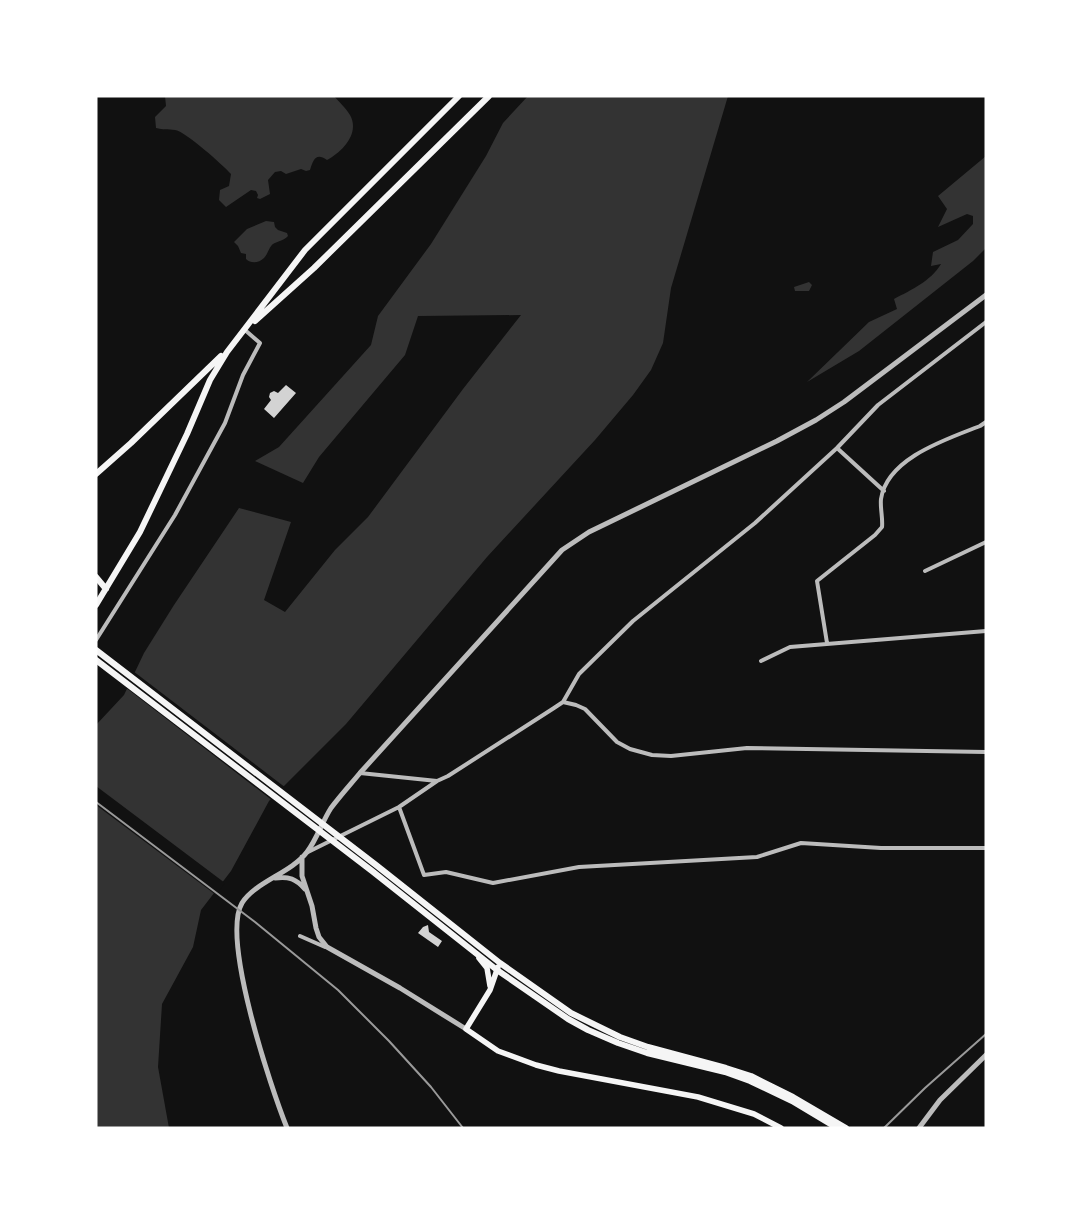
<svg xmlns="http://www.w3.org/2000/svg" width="1082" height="1224" viewBox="0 0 1082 1224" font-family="Overpass,sans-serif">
	<rect width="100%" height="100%" fill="#111"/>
	<!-- water -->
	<path fill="#333" d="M165,96H334C339,102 346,108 350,115C360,133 343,151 327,160C316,152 313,160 310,170L306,171L301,169L286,174L281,171L275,172L268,180L270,194L260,199L257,198L258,195L256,191L251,190L226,207L219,200L220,190L229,186L231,174C224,166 185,131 175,130C168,129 163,130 156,128L155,117L166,106Z
		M528,96H728L671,288L663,343L651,370L633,395L595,440L487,557L346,724L269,801L231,871L201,910L193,947L162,1004L158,1067L169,1128H96V725L124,695L144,653L174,605L239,508L291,522L264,600L285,612L335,550L368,517L463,389L521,315L418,316L405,355L319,457L303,483L255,461L279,447L371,345L378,316L431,244L486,156L503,123Z
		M986,156V248L973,261L859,351L807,382L869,322L897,309L894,299C911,290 931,281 941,264L931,266L933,252L958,240L973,224V216L967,214L938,227L947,209L938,196Z
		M266,221L274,222L275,227L278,230L287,233L288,236C283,241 278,241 273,244C269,247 268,254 264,258C259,263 251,264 246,259V254L241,253L238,246L234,242L247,229Z
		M809,282L812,285L809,291H795L794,287Z"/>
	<!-- pier -->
	<path fill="#111" d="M133,671L286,788L273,801L125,687Z
		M96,786L225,883L216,895L96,805Z"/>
	<!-- building -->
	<path fill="#d3d3d3" d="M286,385L296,393L274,418L264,409L271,400L269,397L270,393L274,391L278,393Z
		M428,925L429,932L442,941L438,947L418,933L423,927Z"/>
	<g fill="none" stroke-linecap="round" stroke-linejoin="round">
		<!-- minor -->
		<path stroke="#bcbcbc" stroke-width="4" d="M837,448L884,491
			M925,571L986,542
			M96,640L175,515L225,423L243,375L260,343L245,330
			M827,643L817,581L875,535L882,527C883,518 880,508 881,499C887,458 947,439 980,426L986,422
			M761,661L790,647L986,631
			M563,702L576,705L585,709L617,742L630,749L652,755L671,756L747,748L986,752
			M360,773L437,781L448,776L554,708L563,702L579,674L633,621L755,523L837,448L878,405L986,322
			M399,807L424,875L446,872L493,883L579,867L757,857L801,843L881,848H986
			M308,852L399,807L437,781
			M300,936L325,947"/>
		<!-- tertiary -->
		<path stroke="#bcbcbc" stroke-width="5" d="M302,857V876L312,906L316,928L319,937L327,947L400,988L466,1029
			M275,878C289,876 296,879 305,889
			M287,1128C271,1088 221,939 242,903C255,882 291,873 307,852C317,839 322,822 331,808C340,796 350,785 360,773L562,550L589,532L777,441L816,420L844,402L986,295
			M919,1128L940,1100L986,1055"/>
		<!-- secondary -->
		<path stroke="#f5f5f5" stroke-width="5.5" d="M479,958L487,968L490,986
			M498,967L490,990L466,1029L498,1051L536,1065L559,1071L698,1097L754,1114L781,1128"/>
		<!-- primary -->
		<path stroke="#f5f5f5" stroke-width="6" d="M255,321L314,268L489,96
			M96,474L131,443L221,356
			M96,577L106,589
			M96,605L140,532L187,434L210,380L227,352L305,250L459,96
			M96,650L376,865L500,963L571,1013L620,1037L648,1047L726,1068L751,1076L793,1097L846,1128
			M96,660L372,871L497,970L568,1019L588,1030L618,1043L647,1053L725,1072L750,1081L792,1101L837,1128"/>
		<!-- rail -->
		<path stroke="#9a9a9a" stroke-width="2" d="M96,802L255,922L338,990L389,1041L431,1087L463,1128
			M884,1128L925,1088L986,1034"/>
	</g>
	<!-- border -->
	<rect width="1082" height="1224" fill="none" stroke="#ffffff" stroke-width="195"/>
</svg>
